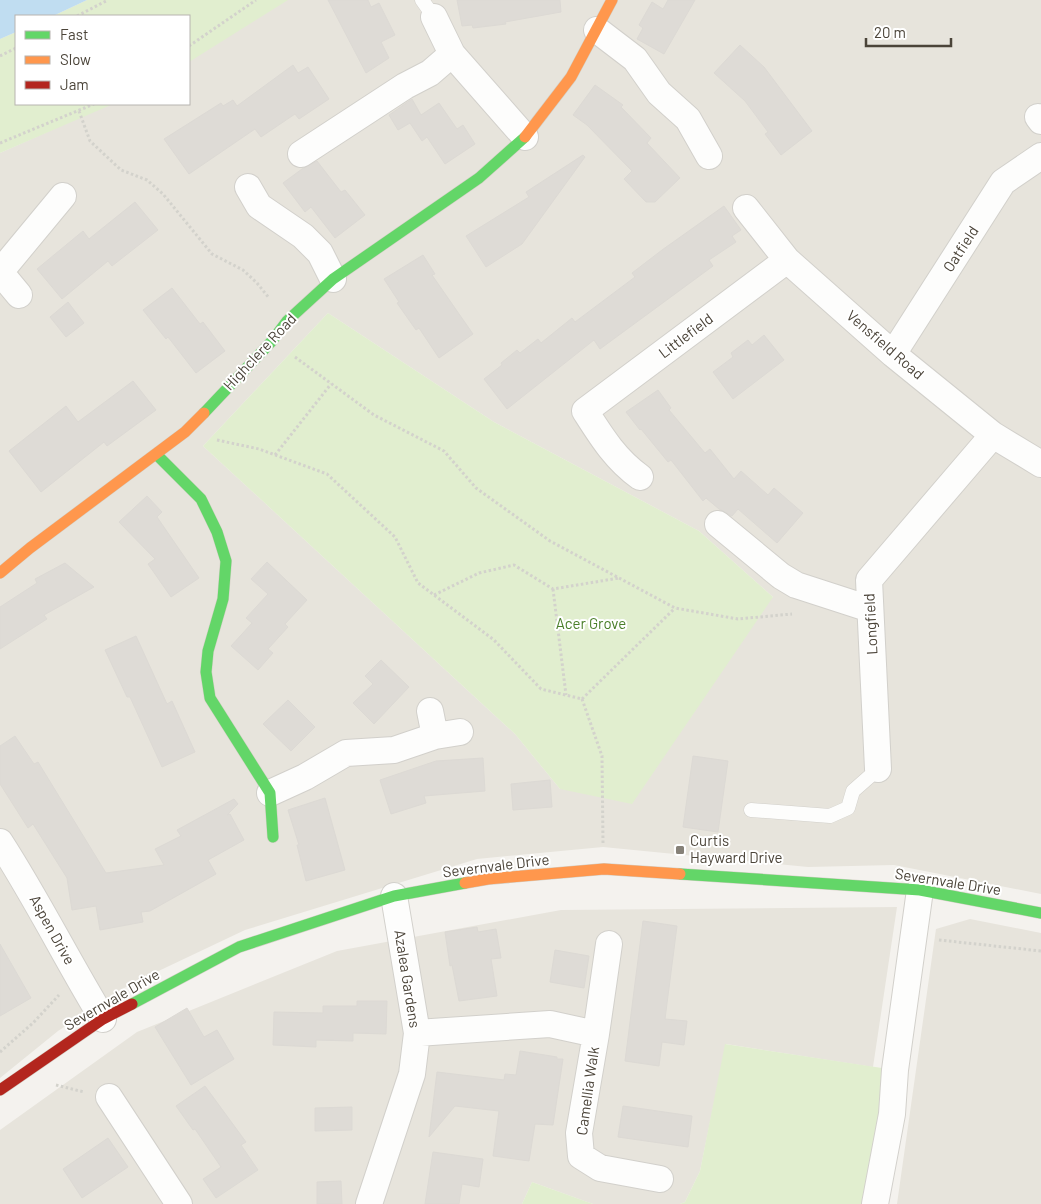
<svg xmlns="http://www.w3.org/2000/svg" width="1041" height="1204" viewBox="0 0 1041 1204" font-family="Barlow,sans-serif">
	<rect width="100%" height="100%" fill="#f4f2ee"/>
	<!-- residential -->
	<path fill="#e7e4dc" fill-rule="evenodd" d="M268,0H1041V894L894,865L808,867L603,847L477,859L245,930L129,985L58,1031L0,1078V153L110,104H189V52ZM328,313L494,422L699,531L773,597L560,789L515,734L203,446Z
		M897,907L873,1067L726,1044L700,1171L685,1202L680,1204H593L532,1182L522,1204H0V1130L137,1032L337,951L561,910Z
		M970,919L1041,933V1204H897L936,929Z"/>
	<!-- green -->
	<path fill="#e1eecf" d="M87,0H288L189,62V16H53Z
		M16,32V104H113L0,153V39Z
		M328,313L494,422L699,531L773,597L632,804L560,789L515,734L203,446Z
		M725,1044L895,1070L878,1204H680L685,1202L700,1171Z
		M532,1182L593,1204H522Z"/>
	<!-- water -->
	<path fill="#c0ddf1" d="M0,0H87L53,16H16V32L0,39Z"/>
	<!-- building -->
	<path fill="#dedbd6" stroke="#dcd9d4" d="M328,0H368L371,7L379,3L395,35L381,42L389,58L366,73Z
		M457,0H560L561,12L505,22L506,24L473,28L472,25L462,26Z
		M668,0H695L664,54L637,39L643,28L639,25L652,2L663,9Z
		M740,45L764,67L812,131L781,155L765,134L768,132L745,101L714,73Z
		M293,65L298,73L308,67L329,99L299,119L295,114L261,137L255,129L189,174L164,139L221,103L223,106L233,100L237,106Z
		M595,85L623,105L621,107L651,138L647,143L680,178L655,202H646L624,179L632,171L587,125L573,115Z
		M412,99L421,115L439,103L457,129L463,125L475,144L445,164L427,137L422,141L410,123L398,130L389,115Z
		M583,155L585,157L522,244L486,267L466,236L529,197L526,192Z
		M317,161L341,192L345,190L365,215L335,238L311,207L305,212L283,183L302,169Z
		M135,202L158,230L112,266L108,261L62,299L37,269L83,231L89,239Z
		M724,206L741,230L732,236L736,242L709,260L713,266L600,349L594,340L507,409L484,379L502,365L501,363L517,350L520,353L538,339L541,343L572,318L575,322L635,277L632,273L662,250Z
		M423,255L435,274L432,275L473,334L439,358L419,328L416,330L397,303L399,302L384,279Z
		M172,288L200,324L203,322L225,351L196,373L168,337L166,339L143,310Z
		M68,302L84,323L66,337L50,317Z
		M764,335L784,360L733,399L713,372L733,357L731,353L748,340L752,345Z
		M133,381L156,410L107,446L104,442L41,492L9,451L66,406L78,422Z
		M658,390L671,408L669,410L705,453L710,449L734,479L741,471L768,495L774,488L803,513L777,543L738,509L732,516L719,509L706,498L703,501L671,460L668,462L641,429L640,430L626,412Z
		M147,496L162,512L157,517L199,578L171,597L148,564L155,559L119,522Z
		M267,562L307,600L285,624L288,627L268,649L273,653L258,670L231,646L252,623L246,618L268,594L251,579Z
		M65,563L94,587L44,615L47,619L0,649V607L37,583L35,579Z
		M136,636L167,704L172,701L195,752L162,767L130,697H127L105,650Z
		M381,660L409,687L374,724L353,703L373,684L365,676Z
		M288,700L315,727L291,751L263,724Z
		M15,736L34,764L38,762L106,873L164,865L155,849L181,836L177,830L234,799L238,804L227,815L230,814L244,840L208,860L216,874L150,911L141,912L143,922L100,930L96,906L72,910L67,878L33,824L28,828L0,784V746Z
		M693,756L728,761L718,832L683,827Z
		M483,758L485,791L424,796L426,803L391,814L380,780L436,761Z
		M550,780L552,807L513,810L511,784Z
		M325,798L345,870L306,881L297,845H299L288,810Z
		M643,921L677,926L665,1019L687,1021L684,1045L662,1042L659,1066L625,1061Z
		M477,927L478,932L496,929L501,958L491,959L497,996L459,1001L452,965L450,966L445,932Z
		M0,944L31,998L0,1016Z
		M555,950L589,956L584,988L550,982Z
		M357,1001H387L386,1034L353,1033V1041L316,1040V1047L273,1045L274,1012L323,1013V1006H357Z
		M187,1008L204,1037L217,1030L234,1059L191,1085L155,1027Z
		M520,1051L557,1057V1059H563L553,1125L535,1124L529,1161L493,1156L499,1111L455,1106L429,1137L437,1072L504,1080L505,1074L516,1075Z
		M205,1086L246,1142L241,1145L258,1170L216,1198L203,1179L221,1167L195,1129L193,1130L176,1106Z
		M623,1106L692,1116L688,1147L618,1137Z
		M352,1107V1130L315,1131V1108Z
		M108,1138L128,1167L82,1198L63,1169Z
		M433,1152L483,1159L479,1187L462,1184L459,1204H425Z
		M341,1181L342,1204H317V1182Z"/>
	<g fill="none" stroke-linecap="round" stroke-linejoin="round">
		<defs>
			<path id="lane" d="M422,0L434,17
				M751,810L830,816L848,808L853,791L878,769"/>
			<path id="street" d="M434,17L452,54L525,137
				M597,30L635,59L659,93L688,119L709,156
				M1038,117L1041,121
				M301,154L405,86L430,73L452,54
				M248,187L259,206L303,236L320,253L333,279
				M746,208L787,260L893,354L993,435L1041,464
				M0,272L63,196
				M0,272L19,295
				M893,354L1003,182L1041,156
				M640,477C615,459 601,436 585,411L787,260
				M718,524L781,576L796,585L870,609
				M430,711L435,736
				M878,769L869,580L993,435
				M270,793L305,777L346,753L394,750L435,736L460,732
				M0,842C37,899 67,960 103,1019
				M417,1033L550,1024L596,1034L579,1133L581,1156L600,1168L660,1179
				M596,1034L609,944
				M109,1097L179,1204
				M369,1204L412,1074L417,1033L394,896
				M875,1204L892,1114L895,1070L920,890"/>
			<path id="fast" d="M204,413L272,341L287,321L333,279L479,178L525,137
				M157,455L201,499L217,532L226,561L223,599L208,651L206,672L210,698L270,793L273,837
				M680,874L920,890L1041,913
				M132,1004L239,947L394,896L465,883"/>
			<path id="slow" d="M525,137L571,77L612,0
				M0,573L30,548L185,432L204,413
				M465,883L488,879L604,869L680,874"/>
			<path id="jam" d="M0,1090L103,1019L132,1004"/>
		</defs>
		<!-- lane casing -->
		<use href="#lane" stroke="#d2d0cb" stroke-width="15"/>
		<!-- street casing -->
		<use href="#street" stroke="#d2d0cb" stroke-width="28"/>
		<!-- fast casing -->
		<use href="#fast" stroke="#d3cfc5" stroke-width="12"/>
		<!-- slow casing -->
		<use href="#slow" stroke="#d3cfc5" stroke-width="12"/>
		<!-- jam casing -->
		<use href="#jam" stroke="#d3cfc5" stroke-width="12"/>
		<!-- path -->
		<path stroke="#d3d2cc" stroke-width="3" stroke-dasharray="2.5 2.5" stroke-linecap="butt" d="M77,16L108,0
			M189,46L256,0
			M0,56L16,48
			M79,111L90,141L121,170L147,180L163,194L212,254L243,270L257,283L269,298
			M0,143L94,104
			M295,357L374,415L444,451L476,488L550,541L675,608L738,619L792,614
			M217,440L259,449L327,474L395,537L418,583L494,640L541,689L582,699
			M275,455L331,384
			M553,589L566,695
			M434,595L479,573L514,565L553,589L619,578
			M582,699L602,756L603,843
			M582,699L675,608
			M939,940L1041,951
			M0,1052L33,1023L59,995
			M56,1085L84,1092"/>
		<!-- lane -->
		<use href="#lane" stroke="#fdfdfc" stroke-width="14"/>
		<!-- street -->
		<use href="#street" stroke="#fdfdfc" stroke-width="26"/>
		<!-- fast -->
		<use href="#fast" stroke="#63d668" stroke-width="11"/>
		<!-- slow -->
		<use href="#slow" stroke="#ff974d" stroke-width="11"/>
		<!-- jam -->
		<use href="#jam" stroke="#b3261e" stroke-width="11"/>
	</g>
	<!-- markers -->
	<rect fill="#868178" stroke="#fff" stroke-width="2" x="675" y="845" width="10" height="10" rx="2.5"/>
	<g text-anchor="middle" stroke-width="4" stroke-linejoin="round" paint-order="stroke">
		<!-- street labels -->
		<g font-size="15" fill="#4b4439" stroke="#fff">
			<text transform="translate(961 249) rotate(-57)" y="5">Oatfield</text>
			<text transform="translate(686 336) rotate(-37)" y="5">Littlefield</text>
			<text transform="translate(885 345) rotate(41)" y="5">Vensfield Road</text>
			<text transform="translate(260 352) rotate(-47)" y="5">Highclere Road</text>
			<text transform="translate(871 624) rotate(-93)" y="5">Longfield</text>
			<text transform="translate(496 866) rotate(-7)" y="5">Severnvale Drive</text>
			<text transform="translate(948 882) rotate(9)" y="5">Severnvale Drive</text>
			<text transform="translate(52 930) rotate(61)" y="5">Aspen Drive</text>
			<text transform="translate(407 979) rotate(81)" y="5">Azalea Gardens</text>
			<text transform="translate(112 1000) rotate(-30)" y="5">Severnvale Drive</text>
			<text transform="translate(588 1091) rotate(-82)" y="5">Camellia Walk</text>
		</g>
		<!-- park labels -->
		<g font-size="15" fill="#4a7f2a" stroke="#fff">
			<text x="591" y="629">Acer Grove</text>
		</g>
		<!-- poi labels -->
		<g font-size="15" fill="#4b4439" stroke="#fff" text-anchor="start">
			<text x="690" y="846">Curtis<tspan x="690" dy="17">Hayward Drive</tspan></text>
		</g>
	</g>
	<!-- legend -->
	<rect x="15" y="15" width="175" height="90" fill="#ffffff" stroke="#b7b4b0"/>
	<rect x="25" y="31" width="25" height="8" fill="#63d668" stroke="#b7b4b0"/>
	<text x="60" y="40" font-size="15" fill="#4b4439">Fast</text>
	<rect x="25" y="56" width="25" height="8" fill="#ff974d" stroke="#b7b4b0"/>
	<text x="60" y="65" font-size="15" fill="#4b4439">Slow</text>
	<rect x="25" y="81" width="25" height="8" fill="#b3261e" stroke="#b7b4b0"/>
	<text x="60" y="90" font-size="15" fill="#4b4439">Jam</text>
	<!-- scale -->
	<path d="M866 38v8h85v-8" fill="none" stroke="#4b4439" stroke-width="2.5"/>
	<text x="874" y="38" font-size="15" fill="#4b4439" stroke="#ffffff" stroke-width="4" paint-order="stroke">20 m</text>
</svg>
